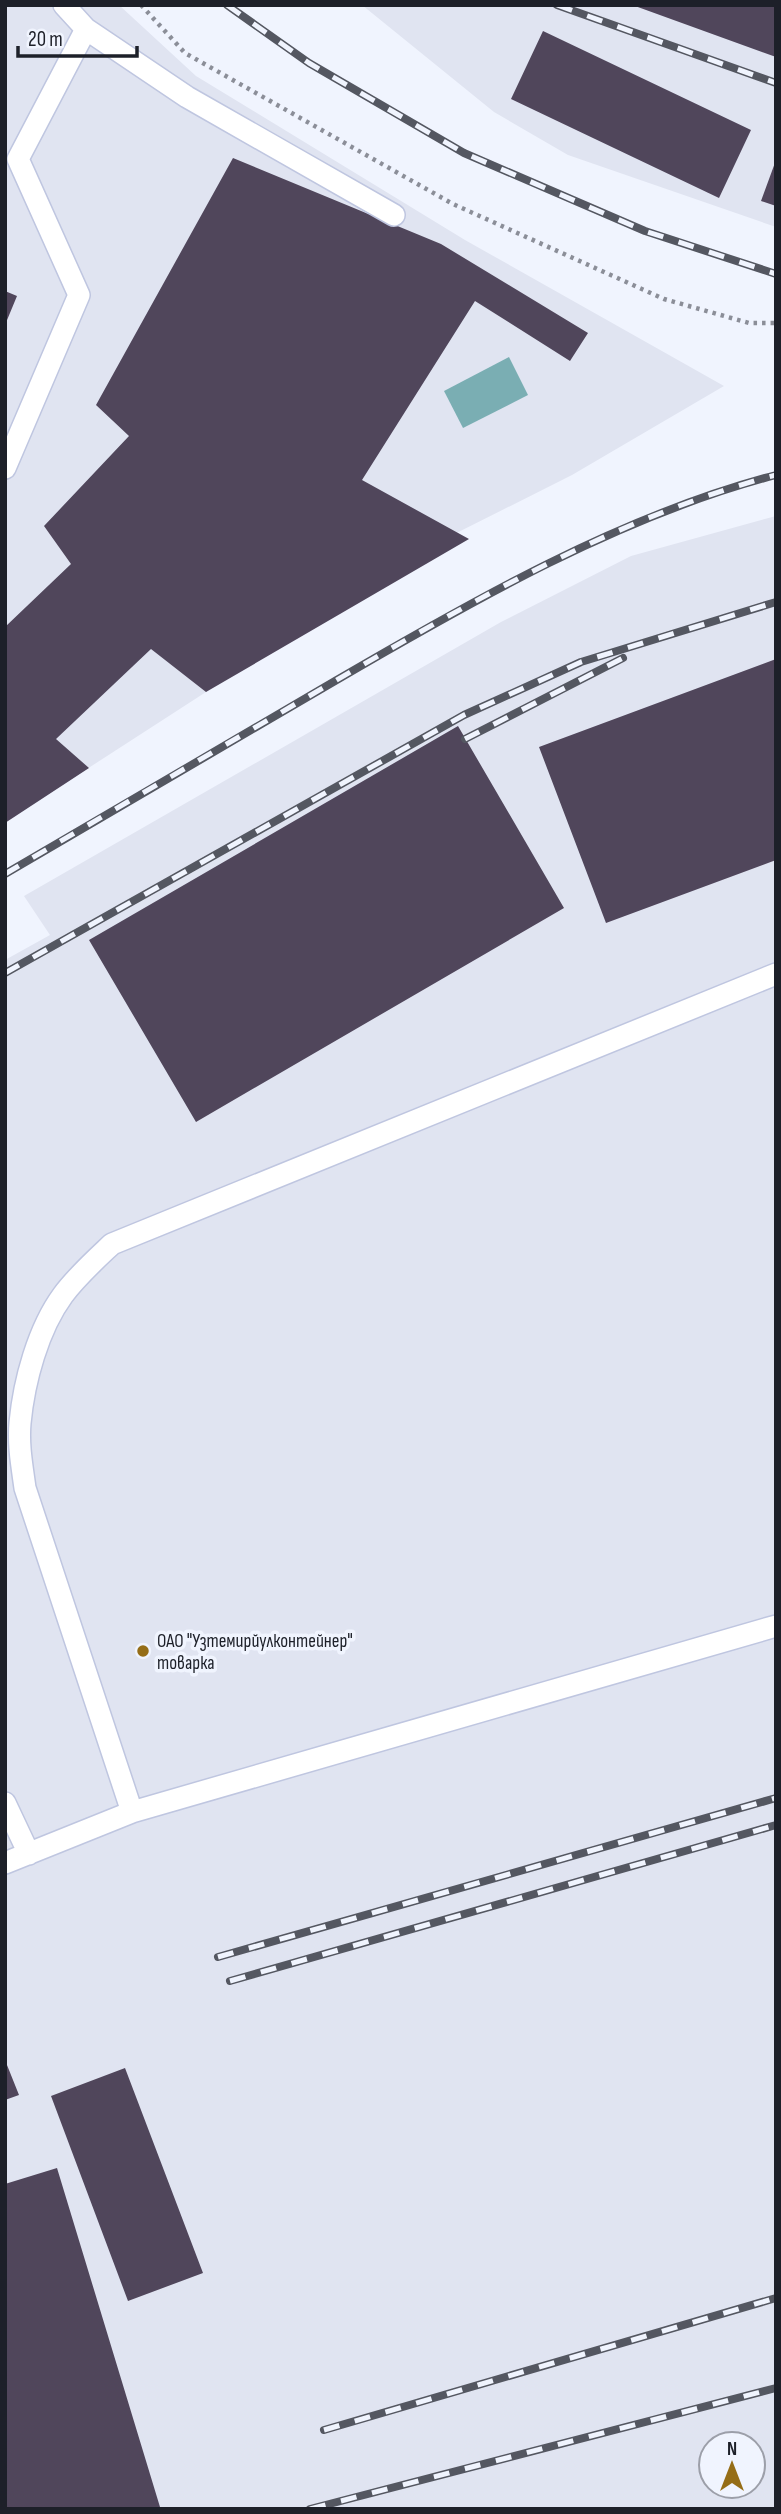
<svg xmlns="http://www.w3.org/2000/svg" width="781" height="2514" viewBox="0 0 781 2514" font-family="'Sofia Sans Condensed',sans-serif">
	<rect width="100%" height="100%" fill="#f0f4fe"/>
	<!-- built -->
	<path fill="#e0e4f1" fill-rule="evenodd" d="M5,5H119L196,76L465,240L724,386L572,475L317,603L206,692L5,822Z
		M362,5H776V227L568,155L494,112Z
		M776,516V2509H5V960L50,935L24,896L501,622L631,556ZM711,2444H753V2486H711Z"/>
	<!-- water -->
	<path fill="#7aaeb3" d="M509,357L528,395L463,428L444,391Z"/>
	<!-- building -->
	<path fill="#50465b" d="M635,5H776V57L635,6Z
		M543,31L751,130L719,198L511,99Z
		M233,158L441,244L588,333L570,361L475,301L362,480L469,539L206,692L151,649L56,739L89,768L5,823V627L71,564L44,526L129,436L96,405Z
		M776,160V206L761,201Z
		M5,291L17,296L5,325Z
		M776,659V860L606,923L539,747Z
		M458,726L564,908L196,1122L89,940Z
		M5,2060L19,2095L5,2100Z
		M125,2068L203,2273L128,2301L51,2096Z
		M57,2168L160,2507L154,2509H5V2184Z"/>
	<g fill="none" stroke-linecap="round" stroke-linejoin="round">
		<defs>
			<path id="lane" d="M86,29L187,97L394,215
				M5,468L79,295L18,159L86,29L64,5
				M5,1803L29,1854
				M132,1812L25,1488C22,1466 18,1445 20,1423C24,1381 38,1329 63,1295C77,1276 95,1260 112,1244L776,974
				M5,1863L132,1812L776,1626"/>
		</defs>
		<!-- lane casing -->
		<use href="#lane" stroke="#bfc6e0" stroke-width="24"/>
		<!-- path -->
		<path stroke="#8b8e98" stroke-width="4.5" stroke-dasharray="3.5 5" stroke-linecap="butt" d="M141,5L185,53L453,204L664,299L749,323H776"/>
		<!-- lane -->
		<use href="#lane" stroke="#fff" stroke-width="21"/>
		<defs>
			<path id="rail" d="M227,5L309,63L464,153L645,231L776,274
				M557,5L776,83
				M465,739L623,658
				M5,874C115,809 225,745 335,681C472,601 622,515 776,475
				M5,973L464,715L581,662L776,602
				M218,1957L776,1798
				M230,1981L776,1825
				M324,2430L776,2298
				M310,2509L776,2388"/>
		</defs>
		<!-- rail casing -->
		<use href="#rail" stroke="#545761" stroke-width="8"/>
		<!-- rail -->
		<use href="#rail" stroke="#f0f4fe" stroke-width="5" stroke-dasharray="16" stroke-linecap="butt"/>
	</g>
	<!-- markers -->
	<circle fill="#956d17" stroke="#f0f4fe" stroke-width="2.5" cx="143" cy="1651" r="7"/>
	<g text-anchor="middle" stroke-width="7" stroke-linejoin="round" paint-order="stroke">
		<!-- poi labels -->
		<g font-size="19" fill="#1d2029" stroke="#f0f4fe" text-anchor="start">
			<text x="157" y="1647">ОАО "Узтемирйулконтейнер"<tspan x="157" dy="22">товарка</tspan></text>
		</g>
	</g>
	<!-- border -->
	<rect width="781" height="2514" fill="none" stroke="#1d2029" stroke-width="14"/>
	<!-- north arrow -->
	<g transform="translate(732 2465)"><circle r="33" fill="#f0f4fe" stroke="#9c9fa9" stroke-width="2"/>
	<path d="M0-5L12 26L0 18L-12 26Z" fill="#956d17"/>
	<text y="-10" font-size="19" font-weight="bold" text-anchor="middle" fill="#1d2029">N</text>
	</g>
	<!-- scale -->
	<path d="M18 46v10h119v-10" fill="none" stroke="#1d2029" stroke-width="3.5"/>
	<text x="28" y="46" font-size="21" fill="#1d2029" stroke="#f0f4fe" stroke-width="5" paint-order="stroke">20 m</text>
</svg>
